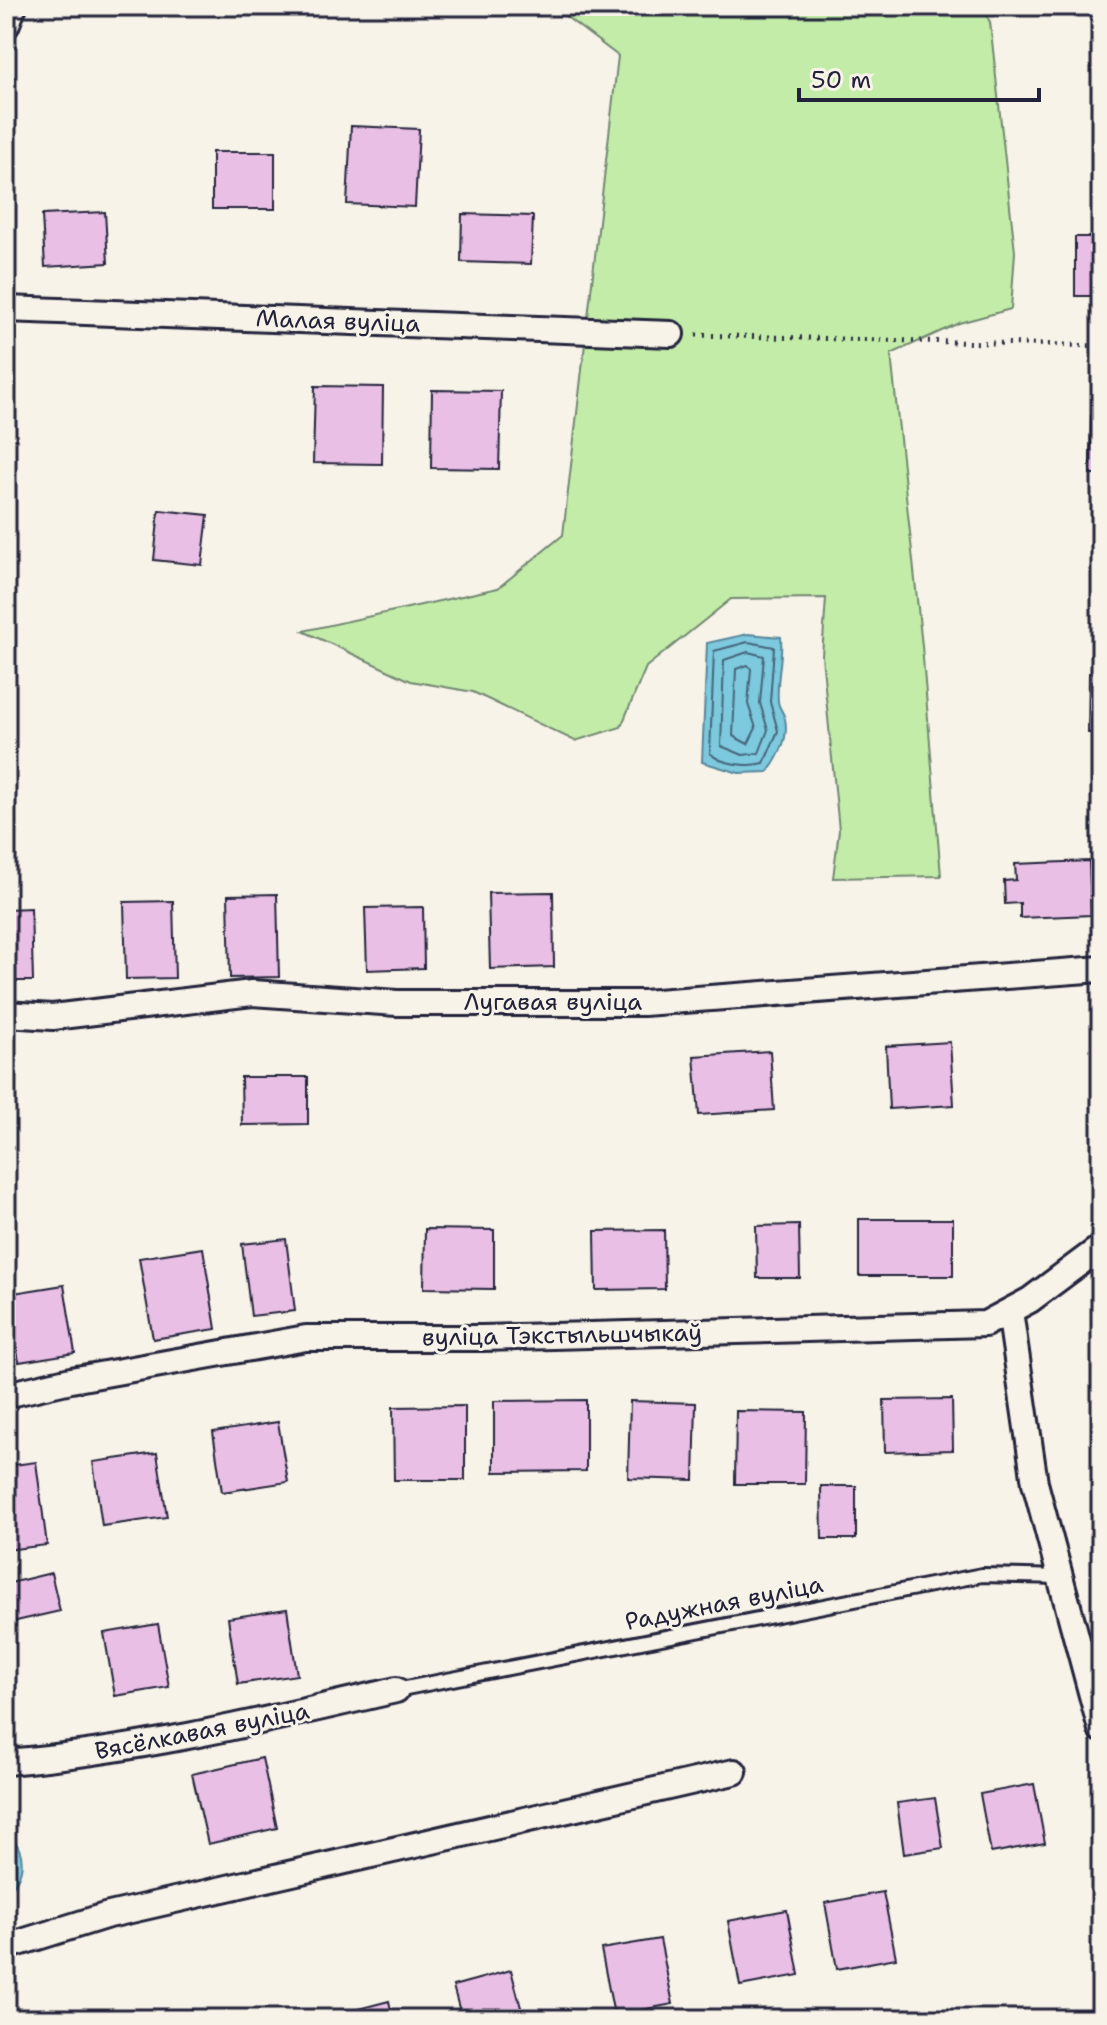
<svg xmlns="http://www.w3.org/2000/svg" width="1107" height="2025" viewBox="0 0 1107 2025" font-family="'Shantell Sans',sans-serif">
	<rect width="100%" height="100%" fill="#f7f3e8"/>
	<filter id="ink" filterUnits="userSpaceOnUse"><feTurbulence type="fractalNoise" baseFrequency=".0125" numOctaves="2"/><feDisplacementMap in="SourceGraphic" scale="16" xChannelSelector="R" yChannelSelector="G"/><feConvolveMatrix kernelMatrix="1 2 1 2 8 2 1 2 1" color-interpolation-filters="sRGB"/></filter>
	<g filter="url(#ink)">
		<!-- green -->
		<path fill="#c3eca8" stroke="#728772" stroke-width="2" d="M552,6H982L990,22L1015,252L1011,309L959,323L891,354L922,646L941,876L833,878L839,830L822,656L826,598L731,599L646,667L621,727L575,741L473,692L411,681L303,631L498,588L563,535L618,56Z"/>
		<!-- water -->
		<path fill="#7dc9dd" stroke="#59869c" stroke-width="2" d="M748,634L781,637C783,659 776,680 778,701C778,707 784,713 785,719C789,737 779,757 768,772L739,773L702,762L707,643Z
			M6,1831C27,1851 27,1874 6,1894Z"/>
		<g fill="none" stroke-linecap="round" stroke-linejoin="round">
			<!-- shore -->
			<path stroke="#46657c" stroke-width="2" d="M748,642L774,647L770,702L778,731L764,763C749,767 721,765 710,753L714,651Z
				M748,652L764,656L760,703L768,730L759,753L743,755L721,746L724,660Z
				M748,665L751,669L748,704L756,728L748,744L733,736L736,669Z"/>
		</g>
		<!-- building -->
		<path fill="#e9bfe6" stroke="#22223b" stroke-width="2" d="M351,126L419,129L415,207L347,204Z
			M212,152H275V209H212Z
			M105,212L108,263L45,267L42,215Z
			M462,214L533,216L531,264L461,262Z
			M1075,237H1101V296H1075Z
			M315,386L383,387L382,464L313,463Z
			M432,390L501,391L499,469L431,468Z
			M1091,416H1101V474H1090Z
			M159,510L208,515L202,565L154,560Z
			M1089,673H1101V733H1088Z
			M1089,861L1091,915L1020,918V903L1005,904L1004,881L1016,880L1015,864Z
			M553,892L554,967L490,969L488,893Z
			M277,894L279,977L230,978L228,895Z
			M173,901L175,978L126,979L124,902Z
			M423,907L424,968L367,970L365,908Z
			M31,908L33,981H6V909Z
			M950,1042L954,1105L889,1109L886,1046Z
			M770,1051L774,1110L699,1115L694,1056Z
			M241,1077H308V1124L242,1125Z
			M859,1219H953V1276H859Z
			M799,1225L800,1278H757L756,1226Z
			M425,1229L494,1230V1289L424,1288Z
			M664,1230L665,1289L596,1290L595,1231Z
			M286,1239L295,1311L251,1316L242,1244Z
			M203,1248L216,1329L153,1339L139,1258Z
			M64,1285L75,1353L19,1362L7,1294Z
			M952,1399L953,1450L885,1452L884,1400Z
			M586,1400V1471L494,1472V1401Z
			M630,1401L696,1403L694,1480L628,1478Z
			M465,1406V1480H394L393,1407Z
			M736,1411L806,1412L805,1484H735Z
			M278,1422L288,1482L222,1492L213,1432Z
			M157,1453L167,1517L102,1526L93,1462Z
			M36,1462L47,1545L6,1550V1466Z
			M821,1486H856V1539H822Z
			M51,1573L60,1611L12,1622L6,1584Z
			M287,1609L297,1675L238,1684L228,1618Z
			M158,1624L169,1687L115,1696L104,1633Z
			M262,1758L277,1828L208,1844L192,1774Z
			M1034,1784L1045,1843L991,1853L980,1794Z
			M935,1798L943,1848L904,1854L897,1803Z
			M883,1892L896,1958L837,1969L825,1903Z
			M787,1910L799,1975L740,1986L728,1921Z
			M660,1939L673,2004L614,2015L601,1949Z
			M511,1970L524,2019H462L453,1986Z
			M389,2001L393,2019H331V2016Z"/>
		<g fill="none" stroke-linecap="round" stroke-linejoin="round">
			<defs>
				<path id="lane" d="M396,1690L982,1575L1062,1577"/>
				<path id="street" d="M6,26L14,6
					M6,309L671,334
					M6,1014L53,1017L252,993L397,1003H643L1101,969
					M1010,1311L1035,1483L1101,1729
					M6,1395L71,1380L306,1338H483L985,1324L1030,1300L1101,1247
					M6,1762C139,1751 267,1720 396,1690
					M6,1947L105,1916L734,1772"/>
			</defs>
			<!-- lane casing -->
			<use href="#lane" stroke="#22223b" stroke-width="18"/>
			<!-- street casing -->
			<use href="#street" stroke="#22223b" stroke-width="30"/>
			<!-- path -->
			<path stroke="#22223b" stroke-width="5" stroke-dasharray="2 6" stroke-linecap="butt" d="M696,335L1101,346"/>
			<!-- lane -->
			<use href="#lane" stroke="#f7f3e8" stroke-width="12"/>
			<!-- street -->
			<use href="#street" stroke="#f7f3e8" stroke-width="24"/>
		</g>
	</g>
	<g text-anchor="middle" stroke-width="6" stroke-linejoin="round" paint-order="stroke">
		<!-- street labels -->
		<g font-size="24" fill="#22223b" stroke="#f7f3e8">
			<text transform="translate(338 321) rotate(2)" y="8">Малая вуліца</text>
			<text x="553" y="1010">Лугавая вуліца</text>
			<text transform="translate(562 1335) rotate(-1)" y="8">вуліца Тэкстыльшчыкаў</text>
			<text transform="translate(724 1603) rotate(-11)" y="8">Радужная вуліца</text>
			<text transform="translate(202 1731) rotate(-11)" y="8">Вясёлкавая вуліца</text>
		</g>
	</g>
	<!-- margin -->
	<rect width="1107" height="2025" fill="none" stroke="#f7f3e8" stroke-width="32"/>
	<rect x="16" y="16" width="1075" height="1993" fill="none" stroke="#22223b" stroke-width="3" filter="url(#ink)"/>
	<!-- scale -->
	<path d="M799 88v12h240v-12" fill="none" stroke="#22223b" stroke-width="4"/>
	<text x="811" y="88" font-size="24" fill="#22223b" stroke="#f7f3e8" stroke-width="6" paint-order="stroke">50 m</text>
</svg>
